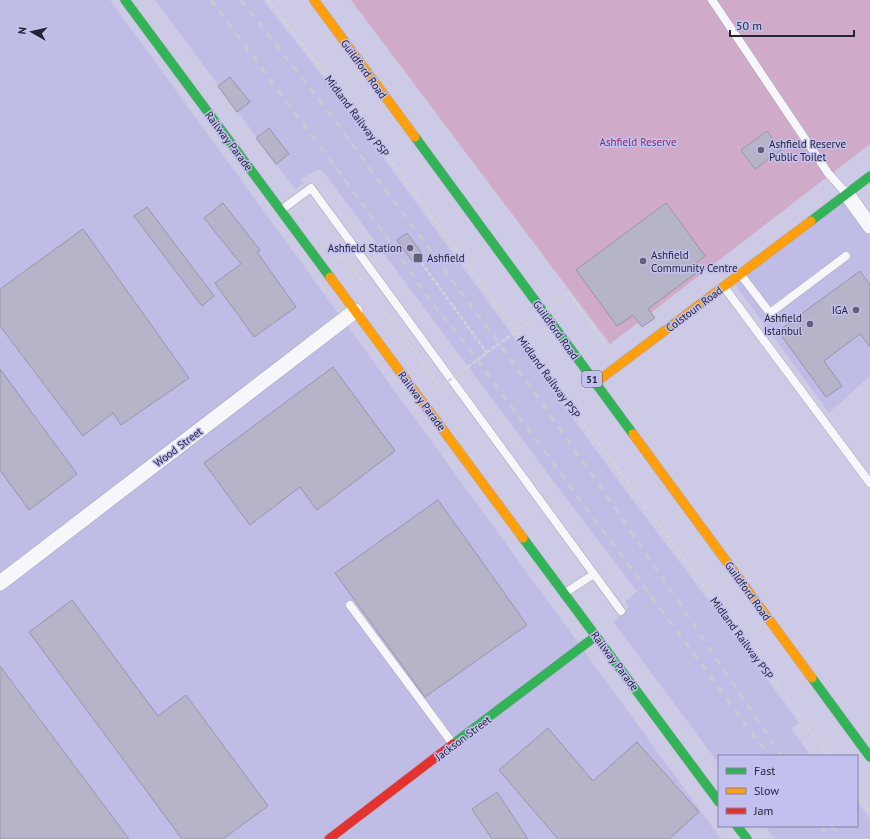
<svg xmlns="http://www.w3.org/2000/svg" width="870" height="839" viewBox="0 0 870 839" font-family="'PT Sans',sans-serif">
	<rect width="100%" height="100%" fill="#cccae4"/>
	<!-- built -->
	<path fill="#bfbde6" d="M0,0H110L721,839H0Z
		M155,0H263L342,101L617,479L733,633L799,723L791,729L811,756H719V764L614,623L618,616L629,608L625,602L637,591L559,489L325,174L320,170H316L301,179L303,183L295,189Z
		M847,194L870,226V376L829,413L732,280Z
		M857,801L870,819V839H775L765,826H857Z"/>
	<!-- green -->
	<path fill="#cfabc9" d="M351,0H870V144L610,344Z"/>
	<!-- building -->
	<path fill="#b5b4c8" stroke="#9795a9" d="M230,77L250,102L237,112L218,86Z
		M269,128L289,154L276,164L256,138Z
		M767,131L781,150L755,169L741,150Z
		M223,203L260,250L257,252L296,307L254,337L215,283L241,264L204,218Z
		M666,203L705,256L691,267L696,273L648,309L655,318L642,327L633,315L617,326L576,270Z
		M147,207L214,296L202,306L134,216Z
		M83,229L189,378L121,425L113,413L83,436L0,326V289Z
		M407,233L423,255L413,262L397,240Z
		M860,271L870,285V347L860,334L824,361L842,386L826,397L778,331Z
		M333,367L395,451L317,510L300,487L250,525L204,463Z
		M0,369L77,474L29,510L0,470Z
		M438,500L527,625L425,697L335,573Z
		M72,600L158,716L186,695L268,806L223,839H182L29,632Z
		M0,666L129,839H0Z
		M548,728L593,781L637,742L699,812L669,839H558L499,770Z
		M497,792L528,839H492L472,809Z"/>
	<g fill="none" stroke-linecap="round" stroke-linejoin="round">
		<defs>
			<path id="lane" d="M712,0L828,173L846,193
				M281,210L311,188L621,611
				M741,275L770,313L846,256
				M724,287L870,483
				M565,593L594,574
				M350,605L453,744"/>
			<path id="street" d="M847,194L870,226
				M0,583L355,311"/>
			<path id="fast" d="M125,0L330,277
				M415,137L633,434
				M811,221L870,176
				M523,538L719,802
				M812,678L870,757
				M453,744L596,636
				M737,826L747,839"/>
			<path id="slow" d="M314,0L415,137
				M330,277L523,538
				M595,383L811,221
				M633,434L812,678"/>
			<path id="jam" d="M329,839L453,744"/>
		</defs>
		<!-- lane casing -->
		<use href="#lane" stroke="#a6a5b9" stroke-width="9"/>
		<!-- street casing -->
		<use href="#street" stroke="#a6a5b9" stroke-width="16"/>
		<!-- fast casing -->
		<use href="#fast" stroke="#a6a5b9" stroke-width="10"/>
		<!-- slow casing -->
		<use href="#slow" stroke="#a6a5b9" stroke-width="10"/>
		<!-- jam casing -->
		<use href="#jam" stroke="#a6a5b9" stroke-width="10"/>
		<!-- path -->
		<path stroke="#d3d2db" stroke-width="2.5" stroke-dasharray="4 2" stroke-linecap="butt" d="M268,0L354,111L829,756
			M418,258L487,353
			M339,259L342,257L363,282
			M857,794L870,812"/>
		<!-- lane -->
		<use href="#lane" stroke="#f7f7fb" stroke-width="8"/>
		<!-- street -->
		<use href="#street" stroke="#f7f7fb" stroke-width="15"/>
		<!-- fast -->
		<use href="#fast" stroke="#30b455" stroke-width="9"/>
		<!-- slow -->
		<use href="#slow" stroke="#ff9f0a" stroke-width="9"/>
		<!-- jam -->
		<use href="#jam" stroke="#e5322d" stroke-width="9"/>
		<!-- rail -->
		<path stroke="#cac9d1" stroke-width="3" stroke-dasharray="7 7" stroke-linecap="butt" d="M211,0L365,207L430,300L461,338L769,756
			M241,0L324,106L520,372L605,493L782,756
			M821,826L830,839
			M832,826L841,839"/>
		<!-- path-bridge -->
		<path stroke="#d3d2db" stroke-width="2.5" stroke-dasharray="4 2" stroke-linecap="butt" d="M386,313L440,387L569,293L610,351"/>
	</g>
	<!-- markers -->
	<g fill="#605f74" stroke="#c2c0ef" stroke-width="1.5">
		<circle cx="761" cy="150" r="4"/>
		<circle cx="410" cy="248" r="4"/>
		<rect x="413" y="253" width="10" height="10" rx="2"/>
		<circle cx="643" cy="261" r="4"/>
		<circle cx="856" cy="310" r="4"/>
		<circle cx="810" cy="324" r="4"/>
	</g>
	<g text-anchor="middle" stroke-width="3" stroke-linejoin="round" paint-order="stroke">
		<!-- shield labels -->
		<rect fill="#c2c0ef" stroke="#55546e" stroke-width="1" x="582" y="371" width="20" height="16" rx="3"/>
		<g font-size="10" font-weight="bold" fill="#262537">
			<text x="592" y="383">51</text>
		</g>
		<!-- street labels -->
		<g font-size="11" fill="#262537" stroke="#c2c0ef">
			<text transform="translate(364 69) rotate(54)" y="4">Guildford Road</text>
			<text transform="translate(357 116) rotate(53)" y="4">Midland Railway PSP</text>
			<text transform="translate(229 141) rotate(53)" y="4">Railway Parade</text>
			<text transform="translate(694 309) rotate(-37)" y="4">Colstoun Road</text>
			<text transform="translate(556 330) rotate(54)" y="4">Guildford Road</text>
			<text transform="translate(549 377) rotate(54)" y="4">Midland Railway PSP</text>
			<text transform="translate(422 401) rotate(53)" y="4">Railway Parade</text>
			<text transform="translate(178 447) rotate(-37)" y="4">Wood Street</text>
			<text transform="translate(748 591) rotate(54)" y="4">Guildford Road</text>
			<text transform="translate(742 638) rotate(54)" y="4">Midland Railway PSP</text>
			<text transform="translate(615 661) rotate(53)" y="4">Railway Parade</text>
			<text transform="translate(463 738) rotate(-37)" y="4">Jackson Street</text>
		</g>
		<!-- park labels -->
		<g font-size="11" fill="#8b2e67" stroke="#c2c0ef">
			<text x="638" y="146">Ashfield Reserve</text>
		</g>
		<!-- poi labels -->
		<g font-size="11" fill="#262537" stroke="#c2c0ef" text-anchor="start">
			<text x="769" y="148">Ashfield Reserve<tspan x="769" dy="13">Public Toilet</tspan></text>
			<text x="402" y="252" text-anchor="end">Ashfield Station</text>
			<text x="651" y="259">Ashfield<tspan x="651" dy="13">Community Centre</tspan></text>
			<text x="427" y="262">Ashfield</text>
			<text x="848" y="314" text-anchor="end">IGA</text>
			<text x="802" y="322" text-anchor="end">Ashfield<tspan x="802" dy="13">Istanbul</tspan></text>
		</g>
	</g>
	<!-- legend -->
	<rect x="718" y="755" width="140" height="72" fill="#c2c0ef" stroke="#8482a5"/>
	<rect x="726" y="768" width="20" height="6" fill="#30b455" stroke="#8482a5"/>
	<text x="754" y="775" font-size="12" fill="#262537">Fast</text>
	<rect x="726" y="788" width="20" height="6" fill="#ff9f0a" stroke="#8482a5"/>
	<text x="754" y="795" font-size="12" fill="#262537">Slow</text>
	<rect x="726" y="808" width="20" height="6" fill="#e5322d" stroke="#8482a5"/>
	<text x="754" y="815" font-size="12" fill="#262537">Jam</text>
	<!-- north arrow -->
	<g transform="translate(32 32) rotate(278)" stroke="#c2c0ef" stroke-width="3" paint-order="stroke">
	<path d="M0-3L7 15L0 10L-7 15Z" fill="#262537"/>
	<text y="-6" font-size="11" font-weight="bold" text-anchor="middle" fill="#262537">N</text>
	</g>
	<!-- scale -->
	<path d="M730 30v6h124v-6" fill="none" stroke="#262537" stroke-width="2"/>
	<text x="736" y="30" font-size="12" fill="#262537" stroke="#c2c0ef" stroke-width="3" paint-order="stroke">50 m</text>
</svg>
